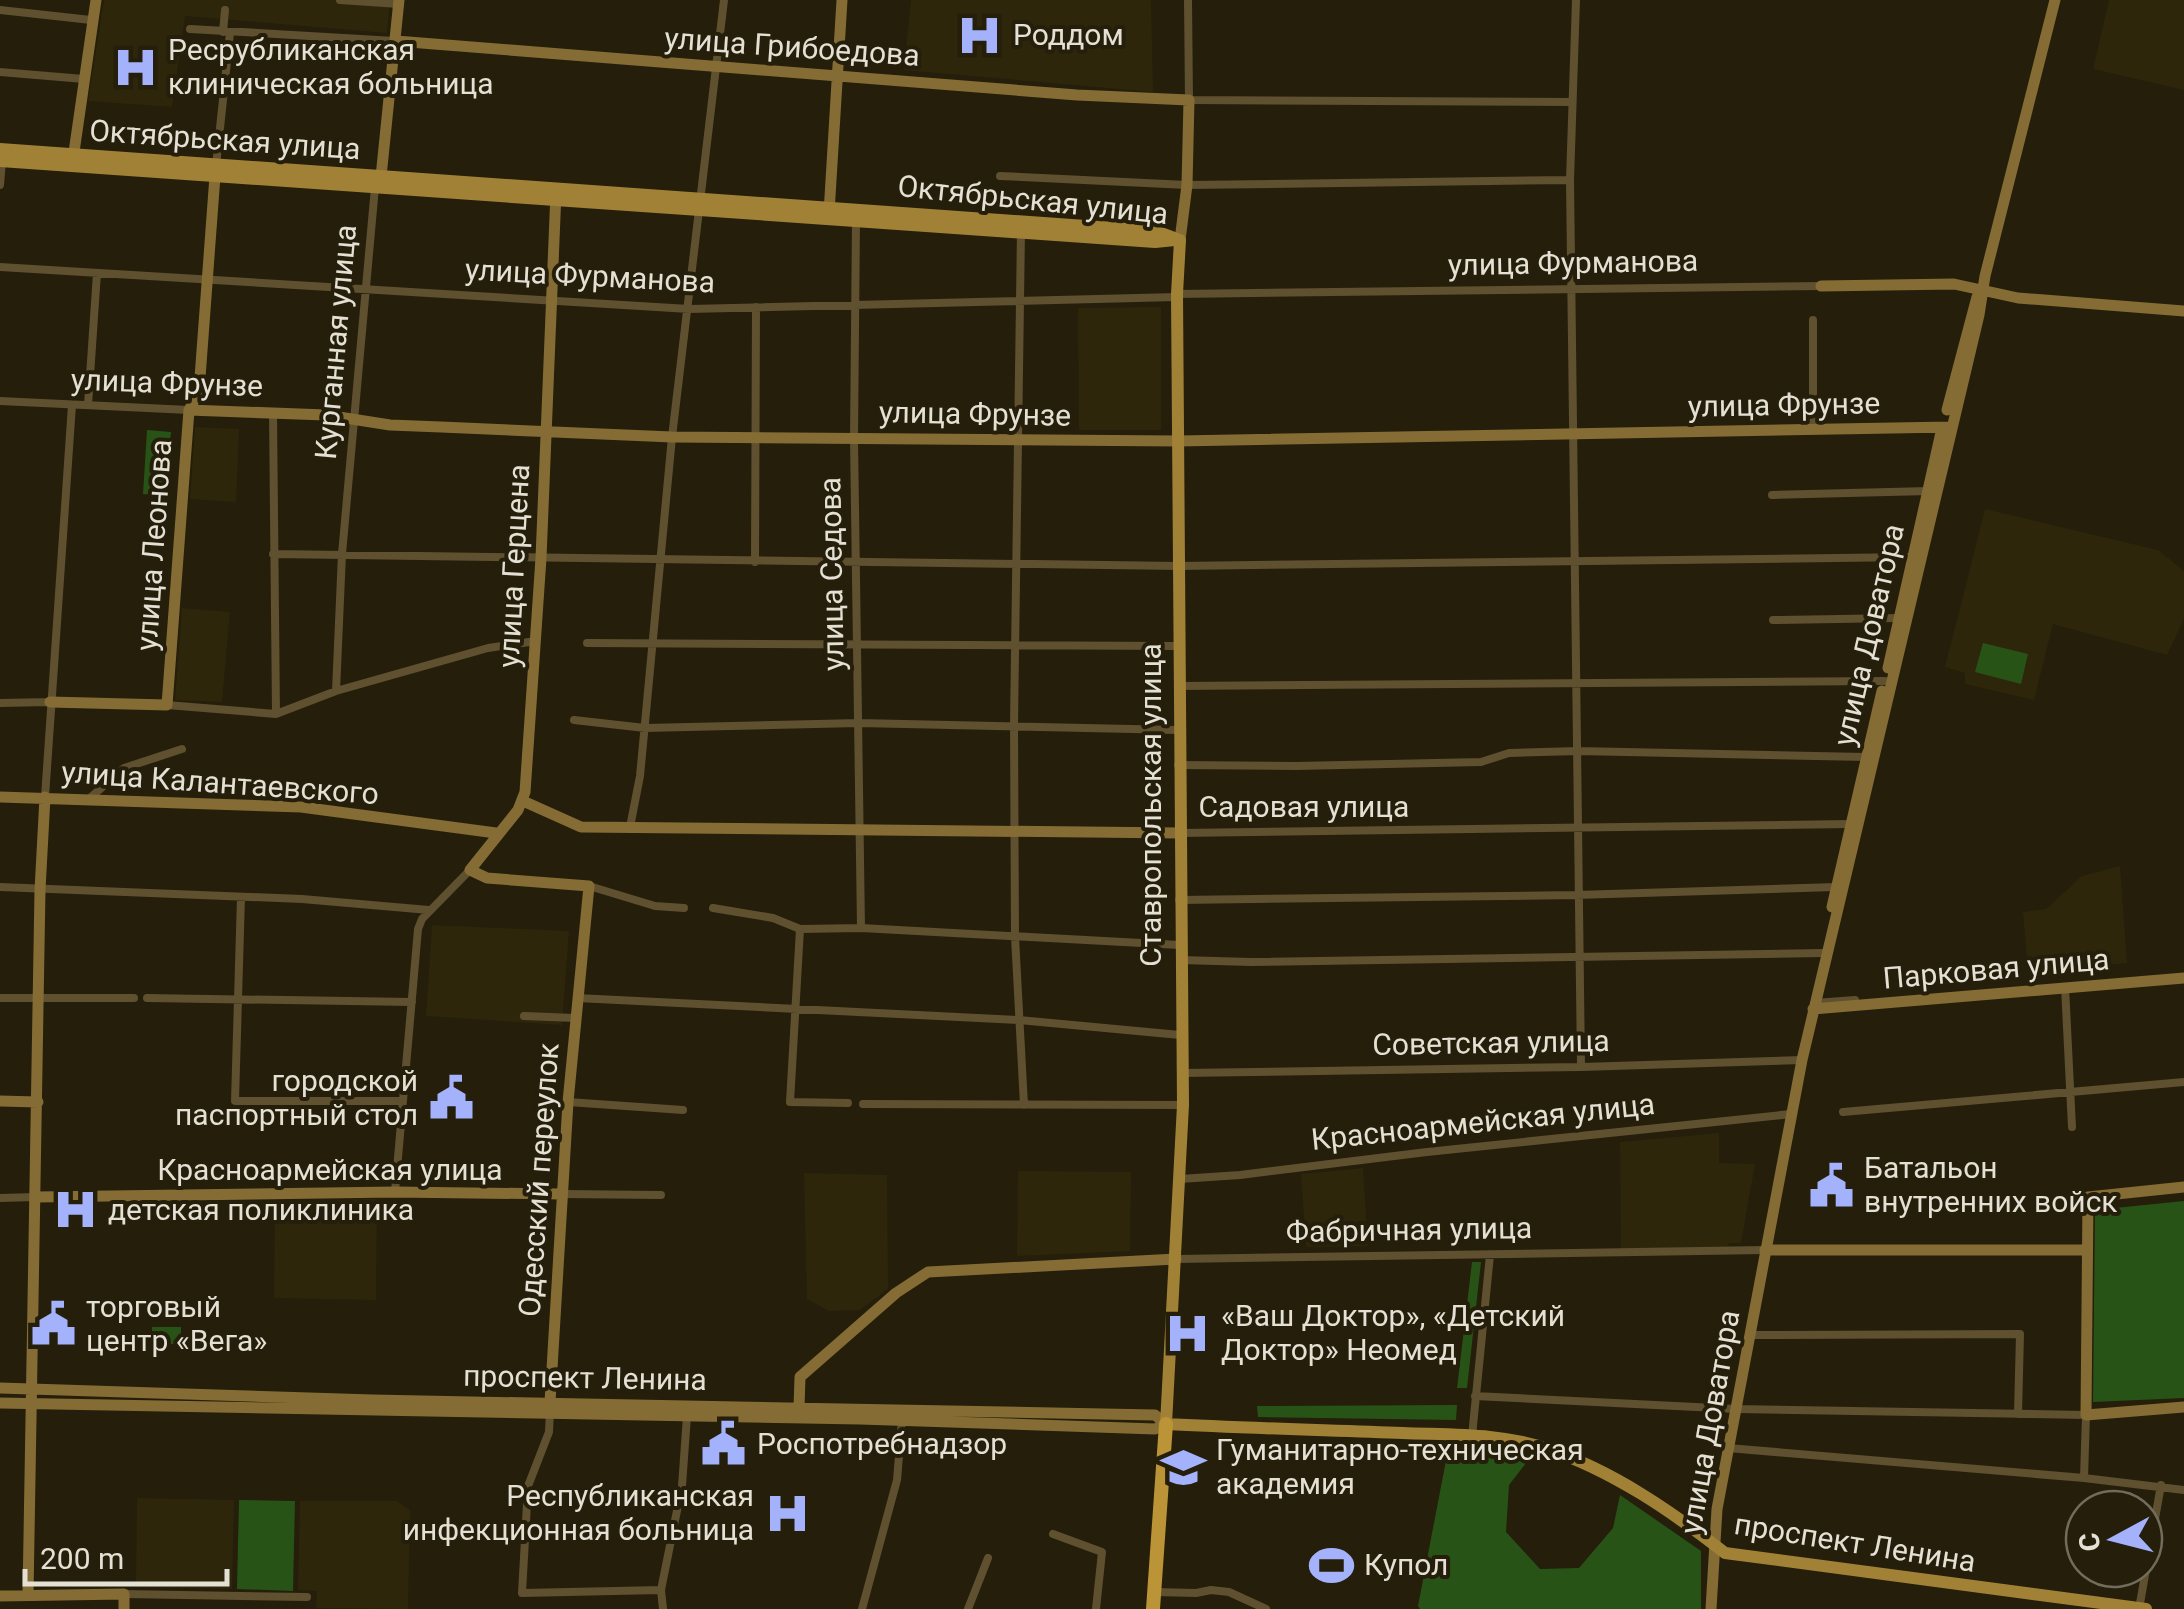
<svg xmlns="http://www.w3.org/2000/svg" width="2184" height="1609" viewBox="0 0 2184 1609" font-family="Roboto,sans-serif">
	<rect width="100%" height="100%" fill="#241e0b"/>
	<!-- built -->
	<path fill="#2e260b" d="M104,0H390L387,33L185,16L172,107L88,101Z
		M911,0H1151L1153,92L904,70Z
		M2109,0H2184V90L2093,69Z
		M1161,307V430H1079L1078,308Z
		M195,427L239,429L236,502L190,499Z
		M1985,509L2158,550L2184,571V619L2167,655L2053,624L2034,700L1965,684V673L1945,667Z
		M182,608L230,612L222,702L175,700Z
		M2120,866L2127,963L2028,971L2023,912L2046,909L2082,876Z
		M432,925L569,931L562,1025L426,1016Z
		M1719,1133V1163L1755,1164L1741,1243H1729L1728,1248L1621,1249L1620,1142Z
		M1363,1168L1368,1246L1306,1247L1301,1174Z
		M1018,1171L1131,1172L1130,1251L1017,1256Z
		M804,1173L887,1175L888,1289L860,1310L829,1311L807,1299Z
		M377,1199L376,1300L274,1298L275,1202Z
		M137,1498L234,1500L232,1589L136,1587Z
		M300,1501H397L410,1510L408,1609L316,1608L317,1591L298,1590Z"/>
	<!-- green -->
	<path fill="#285316" d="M147,430L171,432L166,496L143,494Z
		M1983,643L2028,654L2021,684L1975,672Z
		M2184,1201V1398L2093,1402L2095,1210Z
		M1472,1262H1481L1467,1388H1457Z
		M152,1327H181V1344H152Z
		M1457,1405L1456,1420L1258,1417L1257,1406Z
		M1449,1445L1533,1454L1509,1485L1506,1532L1540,1569L1579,1568L1613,1528L1620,1495L1701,1551V1609H1420L1418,1606Z
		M239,1500L295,1501L293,1591L237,1589Z"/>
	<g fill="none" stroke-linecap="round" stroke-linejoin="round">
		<!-- street -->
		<path stroke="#5f502f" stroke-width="8" d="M340,0L399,4
			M1188,0L1189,100L1572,102
			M1576,0L1570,180L1581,1067
			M0,10L91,20
			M190,29L395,41
			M223,32L225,10
			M0,72L84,79
			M216,166L230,33
			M1000,176L1187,185L1570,180
			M0,185L2,161
			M856,220L854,438L861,928
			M1021,230L1014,724L1015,937L1024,1105
			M0,267L689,309L1177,297
			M1177,294L1821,286
			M1813,320V430
			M0,401L189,410
			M88,405L97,273
			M273,413L276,714
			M1772,495L1929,491
			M273,554L1178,566L1913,557
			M755,562L756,307
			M1773,620L1899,618
			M587,643L1178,646
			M1179,686L1885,681
			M336,691L342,554L375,187
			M0,703L50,702
			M167,705L276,714L336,691L488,648L536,641
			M574,720L645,728L859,723L1178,730
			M1178,765L1296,766L1481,762L1509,753L1578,751L1866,757
			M45,797L72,405
			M90,798L124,768L182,749
			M630,827L640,776L672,437L724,0
			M1179,833L1850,824
			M589,886L655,906L684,908
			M0,887L302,899L429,910
			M241,897L235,1101H402
			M1179,900L1576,895L1836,887
			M713,908L773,918L800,929L861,928L1179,945
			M800,929L790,1102L848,1103
			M1180,960L1251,962L1822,953
			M2065,987L2072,1127
			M0,998H134
			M147,998L412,1002
			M577,998L1019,1020L1180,1035
			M1815,1003L1855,1000
			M524,1016L575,1018
			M1182,1073L1581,1067L1802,1060
			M568,1102L683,1110
			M863,1104L1183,1105
			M1843,1112L2184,1082
			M1180,1179L1240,1175L1427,1152L1791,1114
			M395,1192L418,929L422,919L470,870
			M562,1194L661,1195
			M0,1198L36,1197
			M1176,1259L1765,1250
			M1749,1335L2020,1334L2018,1414
			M1475,1396L1736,1409L2086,1415L2084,1478
			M550,1411L549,1432L528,1486L522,1593L661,1590
			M1472,1436L1490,1255
			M1728,1448L2084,1478L2184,1490
			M1053,1534L1102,1552L1096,1609
			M1155,1592L1196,1593L1211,1590L1229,1592L1266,1609
			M124,1594L307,1597
			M663,1609L661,1590L682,1486L687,1416
			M862,1609L897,1480L902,1420
			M968,1609L988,1558
			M2139,1609L2161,1485"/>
		<!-- secondary -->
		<path stroke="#846c34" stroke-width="11" d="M396,41L1077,95L1189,100L1187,185L1180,240
			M73,159L96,0
			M377,183L381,177L399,0
			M829,213L842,0
			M1821,286L1954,284L2018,298L2184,311
			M189,410L326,415L390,425L441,427L672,437L1179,441L1950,427
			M1947,410L1977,297
			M1888,668L1942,428
			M50,702L167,705L189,410L199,391L215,176
			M0,797L301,807L496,833
			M523,801L581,827L1179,833
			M1832,907L1882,691
			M1813,1009L2184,978
			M0,1101L38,1102
			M2184,1187L2088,1197L2086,1415L2184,1407
			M36,1197L395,1192L562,1194
			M1765,1250H2086
			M0,1388L373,1400L1155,1415L1166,1424
			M550,1402L568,1102L589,886L487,878L470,870L518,810L525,792L541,558L556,192
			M0,1403L860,1419L1155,1429L1166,1424
			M799,1407L800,1377L896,1293L928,1272L1176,1259
			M28,1595L40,890L45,797
			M0,1596L124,1594V1609
			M1711,1609L1717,1509L1802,1060L1979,315L1985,276L2055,0"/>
		<!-- primary -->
		<path stroke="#a18136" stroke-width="12" d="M0,149L1156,231L1180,240
			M0,161L1155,242L1175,240
			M1180,240L1177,294L1183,1105L1166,1424C1245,1428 1324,1430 1403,1433C1451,1435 1502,1433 1548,1449C1613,1471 1671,1511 1725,1553L2146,1609"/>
		<!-- highway -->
		<path stroke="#ba9437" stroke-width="14" d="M1153,1609L1166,1424"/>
	</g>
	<!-- icons -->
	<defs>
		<symbol id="hospital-bare" viewBox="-9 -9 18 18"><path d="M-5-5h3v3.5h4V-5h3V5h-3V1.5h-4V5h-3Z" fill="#a4b2fc" stroke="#241e0b" stroke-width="2.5" paint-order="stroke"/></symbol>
		<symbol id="civic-bare" viewBox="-9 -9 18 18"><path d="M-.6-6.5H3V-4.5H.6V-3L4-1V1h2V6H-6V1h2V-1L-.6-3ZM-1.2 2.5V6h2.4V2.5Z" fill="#a4b2fc" stroke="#241e0b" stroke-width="2.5" paint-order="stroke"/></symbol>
		<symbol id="university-bare" viewBox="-9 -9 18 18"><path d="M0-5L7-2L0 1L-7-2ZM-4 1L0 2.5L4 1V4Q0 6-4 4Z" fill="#a4b2fc" stroke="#241e0b" stroke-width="2.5" paint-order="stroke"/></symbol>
		<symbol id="stadium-bare" viewBox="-9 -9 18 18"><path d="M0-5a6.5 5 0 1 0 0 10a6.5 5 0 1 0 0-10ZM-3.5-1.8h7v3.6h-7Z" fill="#a4b2fc" stroke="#241e0b" stroke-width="2.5" paint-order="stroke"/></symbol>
	</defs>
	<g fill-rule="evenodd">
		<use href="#hospital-bare" x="948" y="4" width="63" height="63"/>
		<use href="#hospital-bare" x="104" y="36" width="63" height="63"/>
		<use href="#civic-bare" x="420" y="1066" width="63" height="63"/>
		<use href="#civic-bare" x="1800" y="1154" width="63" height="63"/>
		<use href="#hospital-bare" x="44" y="1178" width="63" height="63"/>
		<use href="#civic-bare" x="22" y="1292" width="63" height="63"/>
		<use href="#hospital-bare" x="1156" y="1302" width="63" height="63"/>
		<use href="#civic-bare" x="692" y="1412" width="63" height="63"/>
		<use href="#university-bare" x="1152" y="1436" width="63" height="63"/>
		<use href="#hospital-bare" x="756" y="1482" width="63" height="63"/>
		<use href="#stadium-bare" x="1300" y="1534" width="63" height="63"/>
	</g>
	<g text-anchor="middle" stroke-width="8" stroke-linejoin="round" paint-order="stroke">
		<!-- poi labels -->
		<g font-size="30" fill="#e4e0d4" stroke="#241e0b" text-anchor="start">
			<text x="1013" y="45">Роддом</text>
			<text x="168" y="60">Ресрубликанская<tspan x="168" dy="34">клиническая больница</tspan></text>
			<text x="418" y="1091" text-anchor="end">городской<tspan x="418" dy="34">паспортный стол</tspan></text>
			<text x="1864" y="1178">Батальон<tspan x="1864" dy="34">внутренних войск</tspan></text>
			<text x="108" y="1220">детская поликлиника</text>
			<text x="86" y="1317">торговый<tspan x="86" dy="34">центр «Вега»</tspan></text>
			<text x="1221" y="1326">«Ваш Доктор», «Детский<tspan x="1221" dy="34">Доктор» Неомед</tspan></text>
			<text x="757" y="1454">Роспотребнадзор</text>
			<text x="1216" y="1460">Гуманитарно-техническая<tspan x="1216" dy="34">академия</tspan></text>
			<text x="754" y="1506" text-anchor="end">Республиканская<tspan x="754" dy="34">инфекционная больница</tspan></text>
			<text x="1364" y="1575">Купол</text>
		</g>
		<!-- street labels -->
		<g font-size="30" fill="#e4e0d4" stroke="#241e0b">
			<text transform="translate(792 47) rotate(4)" y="10">улица Грибоедова</text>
			<text transform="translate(225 140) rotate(4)" y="10">Октябрьская улица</text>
			<text transform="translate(1033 200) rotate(6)" y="10">Октябрьская улица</text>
			<text transform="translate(1573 263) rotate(-1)" y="10">улица Фурманова</text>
			<text transform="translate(590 276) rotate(3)" y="10">улица Фурманова</text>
			<text transform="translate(336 342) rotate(-85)" y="10">Курганная улица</text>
			<text transform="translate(167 383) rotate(2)" y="10">улица Фрунзе</text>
			<text transform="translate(1784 405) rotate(-1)" y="10">улица Фрунзе</text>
			<text transform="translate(975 414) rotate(1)" y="10">улица Фрунзе</text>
			<text transform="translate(154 545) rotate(-86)" y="10">улица Леонова</text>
			<text transform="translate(514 566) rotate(-87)" y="10">улица Герцена</text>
			<text transform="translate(832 574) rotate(-91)" y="10">улица Седова</text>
			<text transform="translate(1869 635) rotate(-77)" y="10">улица Доватора</text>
			<text transform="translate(220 783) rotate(4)" y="10">улица Калантаевского</text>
			<text transform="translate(1151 805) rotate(-90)" y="10">Ставропольская улица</text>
			<text x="1304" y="817">Садовая улица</text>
			<text transform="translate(1996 969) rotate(-5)" y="10">Парковая улица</text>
			<text transform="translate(1491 1043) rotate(-1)" y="10">Советская улица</text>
			<text transform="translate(1483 1122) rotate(-6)" y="10">Красноармейская улица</text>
			<text x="330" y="1180">Красноармейская улица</text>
			<text transform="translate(539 1180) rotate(-86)" y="10">Одесский переулок</text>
			<text transform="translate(1409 1230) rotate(-1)" y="10">Фабричная улица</text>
			<text transform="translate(585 1378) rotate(1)" y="10">проспект Ленина</text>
			<text transform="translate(1710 1422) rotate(-80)" y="10">улица Доватора</text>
			<text transform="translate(1855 1543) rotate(9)" y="10">проспект Ленина</text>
		</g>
	</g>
	<!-- north arrow -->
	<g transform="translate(2114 1539) rotate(263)"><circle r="48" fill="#241e0b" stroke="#716c5b" stroke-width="2.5"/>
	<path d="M0-8L18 38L0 25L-18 38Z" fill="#a4b2fc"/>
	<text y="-15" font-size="28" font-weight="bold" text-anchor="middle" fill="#e4e0d4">С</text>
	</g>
	<!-- scale -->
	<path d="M25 1569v15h202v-15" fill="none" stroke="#e4e0d4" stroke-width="5"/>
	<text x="40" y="1569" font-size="30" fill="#e4e0d4" stroke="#241e0b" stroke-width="8" paint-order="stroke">200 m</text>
</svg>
